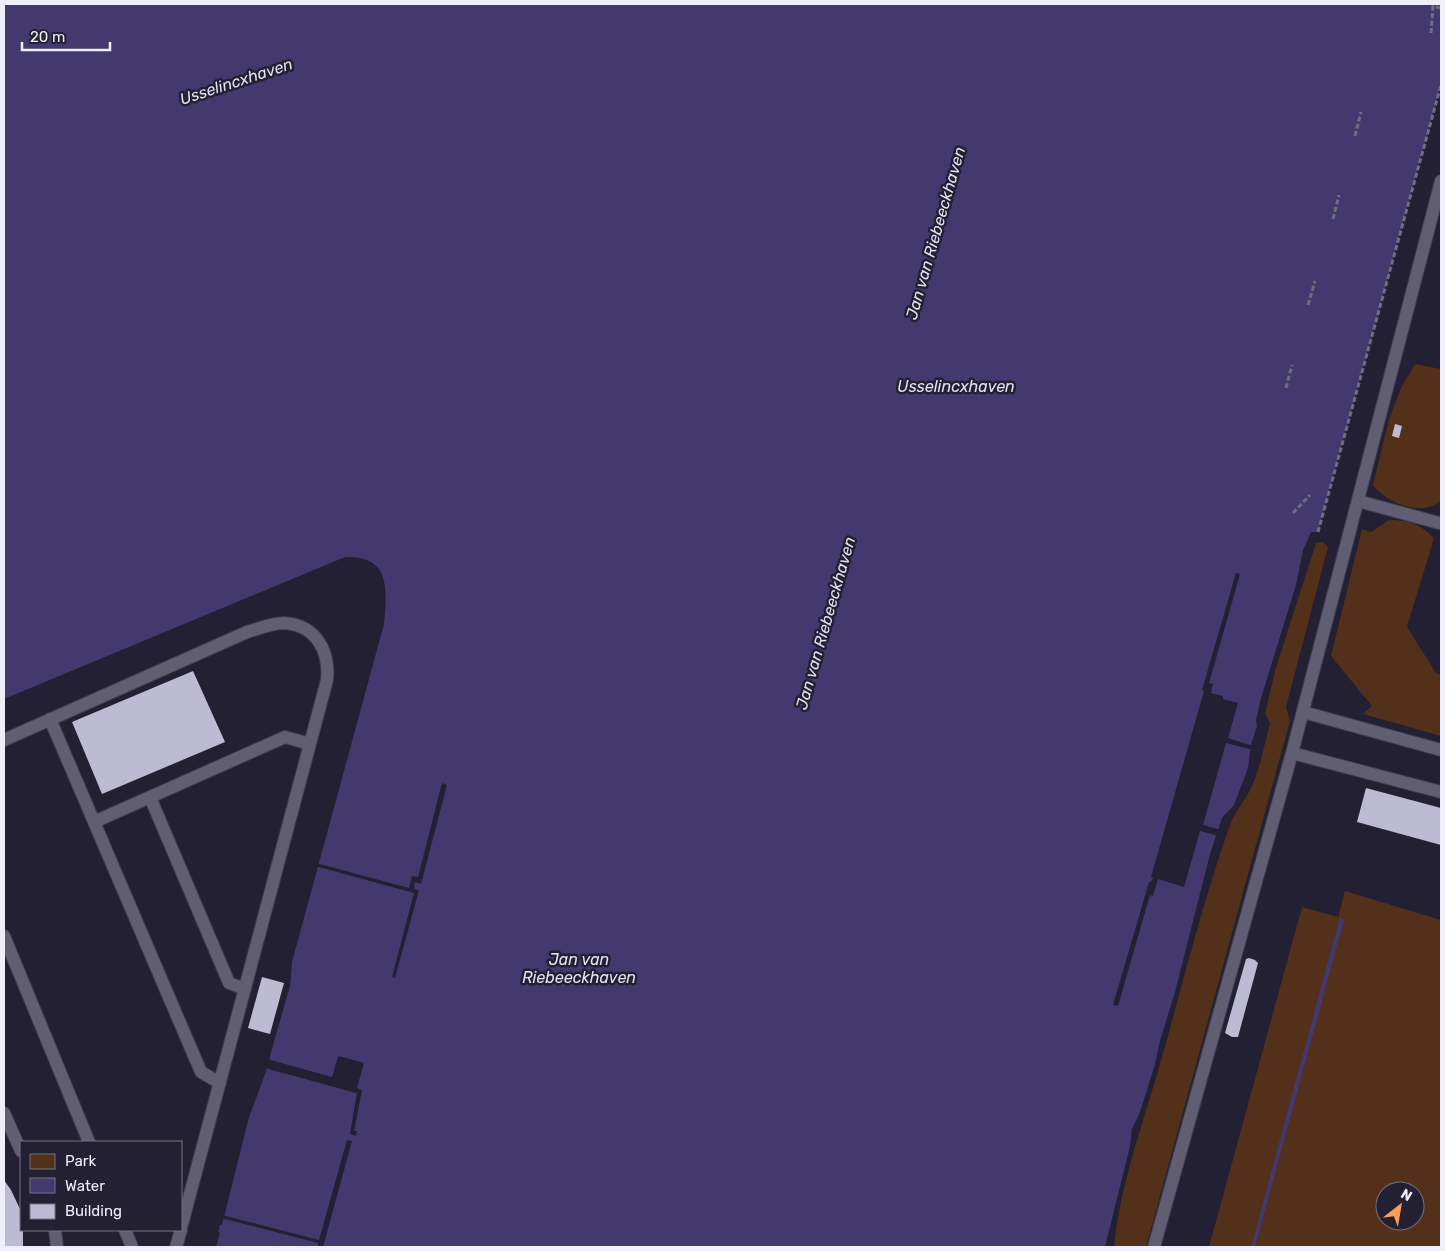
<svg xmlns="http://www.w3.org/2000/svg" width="1445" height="1251" viewBox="0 0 1445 1251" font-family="Rubik,sans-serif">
	<rect width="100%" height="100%" fill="#222032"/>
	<!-- green -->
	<path fill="#53301a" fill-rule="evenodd" d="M1415,364L1441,369V500C1424,518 1386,503 1373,485L1389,419L1401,388Z
		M1389,520C1408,520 1420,524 1434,538L1407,627L1436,673L1441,675V736L1363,714L1372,706L1331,656L1362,529L1371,532Z
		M1323,542L1328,547L1286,707L1290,721L1146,1247H1114C1120,1185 1143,1124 1160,1064C1183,984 1202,903 1230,825C1234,813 1243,803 1249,792C1260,771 1264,746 1270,723L1265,714L1275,671L1316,543Z
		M1345,891L1441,920V1247H1209L1302,907L1338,917ZM1385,1191H1415V1221H1385Z"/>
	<!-- water -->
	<path fill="#43396f" d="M4,4H1441V85L1318,532H1311L1303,550L1296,585L1261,698L1256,720L1257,726L1251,745L1248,768L1234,805L1222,818L1210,854L1175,992L1160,1041L1155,1064L1140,1112L1132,1129L1130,1146L1105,1247H216L220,1233L218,1232L220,1225H222L249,1117L267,1069L271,1052L290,986L292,962L384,624C387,590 391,555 345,557L4,699Z
		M1340,917L1344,920L1255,1247H1251Z"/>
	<!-- pier -->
	<path fill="#222032" d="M1236,573L1240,574L1209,683L1213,684L1211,693L1223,696V699L1238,703L1228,738L1253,746V750L1226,743L1203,825L1221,830L1219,836L1200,831L1184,887L1158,879L1153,896L1150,895L1118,1006L1113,1005L1149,882H1151L1153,878L1151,877L1204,691L1202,690Z
		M442,783L447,785L421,884L415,882L414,889L419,890L395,978L392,977L414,893L315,866L316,863L409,888L412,876L418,877Z
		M339,1056L364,1063L357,1088L362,1090L354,1131H357L356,1136L350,1134L357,1092L356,1093L265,1068L267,1059L332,1077L338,1057Z
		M347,1140L352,1141L323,1247H318V1243L221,1218L222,1215L319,1240Z"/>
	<!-- building -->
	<path fill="#bdbbd4" d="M1395,424L1402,426L1399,438L1392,436Z
		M193,671L225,742L102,794L72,722Z
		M1366,788L1441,808V845L1357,822Z
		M1249,958L1255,960L1258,963L1238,1037H1232L1225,1033L1246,959Z
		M262,977L284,983L270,1034L248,1028Z
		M4,1180L11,1190L20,1209L21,1230H23V1247H4Z"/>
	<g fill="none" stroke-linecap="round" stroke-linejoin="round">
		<defs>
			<path id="lane" d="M1358,501L1439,523
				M1303,712L1441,750
				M50,719L201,1072L220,1083
				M4,740L247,632C258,629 272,623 284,623C316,625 330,651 327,680L181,1228
				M1292,753L1441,792
				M150,797L229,983L245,989
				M94,822L285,737L310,744
				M4,936L89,1142
				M4,1113L21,1151
				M55,1230L57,1247
				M125,1230L132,1247
				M176,1247L181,1230
				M1154,1247L1292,753L1441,181"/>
		</defs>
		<!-- lane casing -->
		<use href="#lane" stroke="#3e3b4c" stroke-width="14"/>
		<!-- path -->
		<path stroke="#6f6e7e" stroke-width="3" stroke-dasharray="5 2.5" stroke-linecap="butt" d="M1431,33L1433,6L1441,8
			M1355,136L1361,112
			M1333,219L1339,195
			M1308,305L1315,281
			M1286,388L1292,365
			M1293,513L1310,495
			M1318,532L1441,85"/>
		<!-- lane -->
		<use href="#lane" stroke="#615e74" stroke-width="12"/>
	</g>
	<g text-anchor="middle" stroke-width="5" stroke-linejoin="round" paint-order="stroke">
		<!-- water labels -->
		<g font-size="16" font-style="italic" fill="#e2e1f2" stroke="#222032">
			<text transform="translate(236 81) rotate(-18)" y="6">Usselincxhaven</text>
			<text transform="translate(935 233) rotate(-74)" y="6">Jan van Riebeeckhaven</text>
			<text x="956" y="392">Usselincxhaven</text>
			<text transform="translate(825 623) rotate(-74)" y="6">Jan van Riebeeckhaven</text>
			<text x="579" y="965">Jan van<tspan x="579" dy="18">Riebeeckhaven</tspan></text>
		</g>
	</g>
	<!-- border -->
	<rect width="1445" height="1251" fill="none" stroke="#efeefb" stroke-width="10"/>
	<!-- legend -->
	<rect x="20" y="1141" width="162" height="90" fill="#222032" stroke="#747282"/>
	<rect x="30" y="1154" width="25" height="15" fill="#53301a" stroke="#747282"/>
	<text x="65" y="1166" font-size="15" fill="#efeefb">Park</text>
	<rect x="30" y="1178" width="25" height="15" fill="#43396f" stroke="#747282"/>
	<text x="65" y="1191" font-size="15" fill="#efeefb">Water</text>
	<rect x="30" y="1204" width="25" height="15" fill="#bdbbd4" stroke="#747282"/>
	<text x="65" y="1216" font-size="15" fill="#efeefb">Building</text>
	<!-- north arrow -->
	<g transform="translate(1400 1206) rotate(31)"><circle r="24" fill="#222032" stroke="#747282"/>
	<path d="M0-4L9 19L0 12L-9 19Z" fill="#fe9b59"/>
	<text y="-8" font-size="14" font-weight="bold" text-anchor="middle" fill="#efeefb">N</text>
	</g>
	<!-- scale -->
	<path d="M22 42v8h88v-8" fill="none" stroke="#efeefb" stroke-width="2.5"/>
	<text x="30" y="42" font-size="15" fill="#efeefb" stroke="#222032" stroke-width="4" paint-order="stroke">20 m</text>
</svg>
